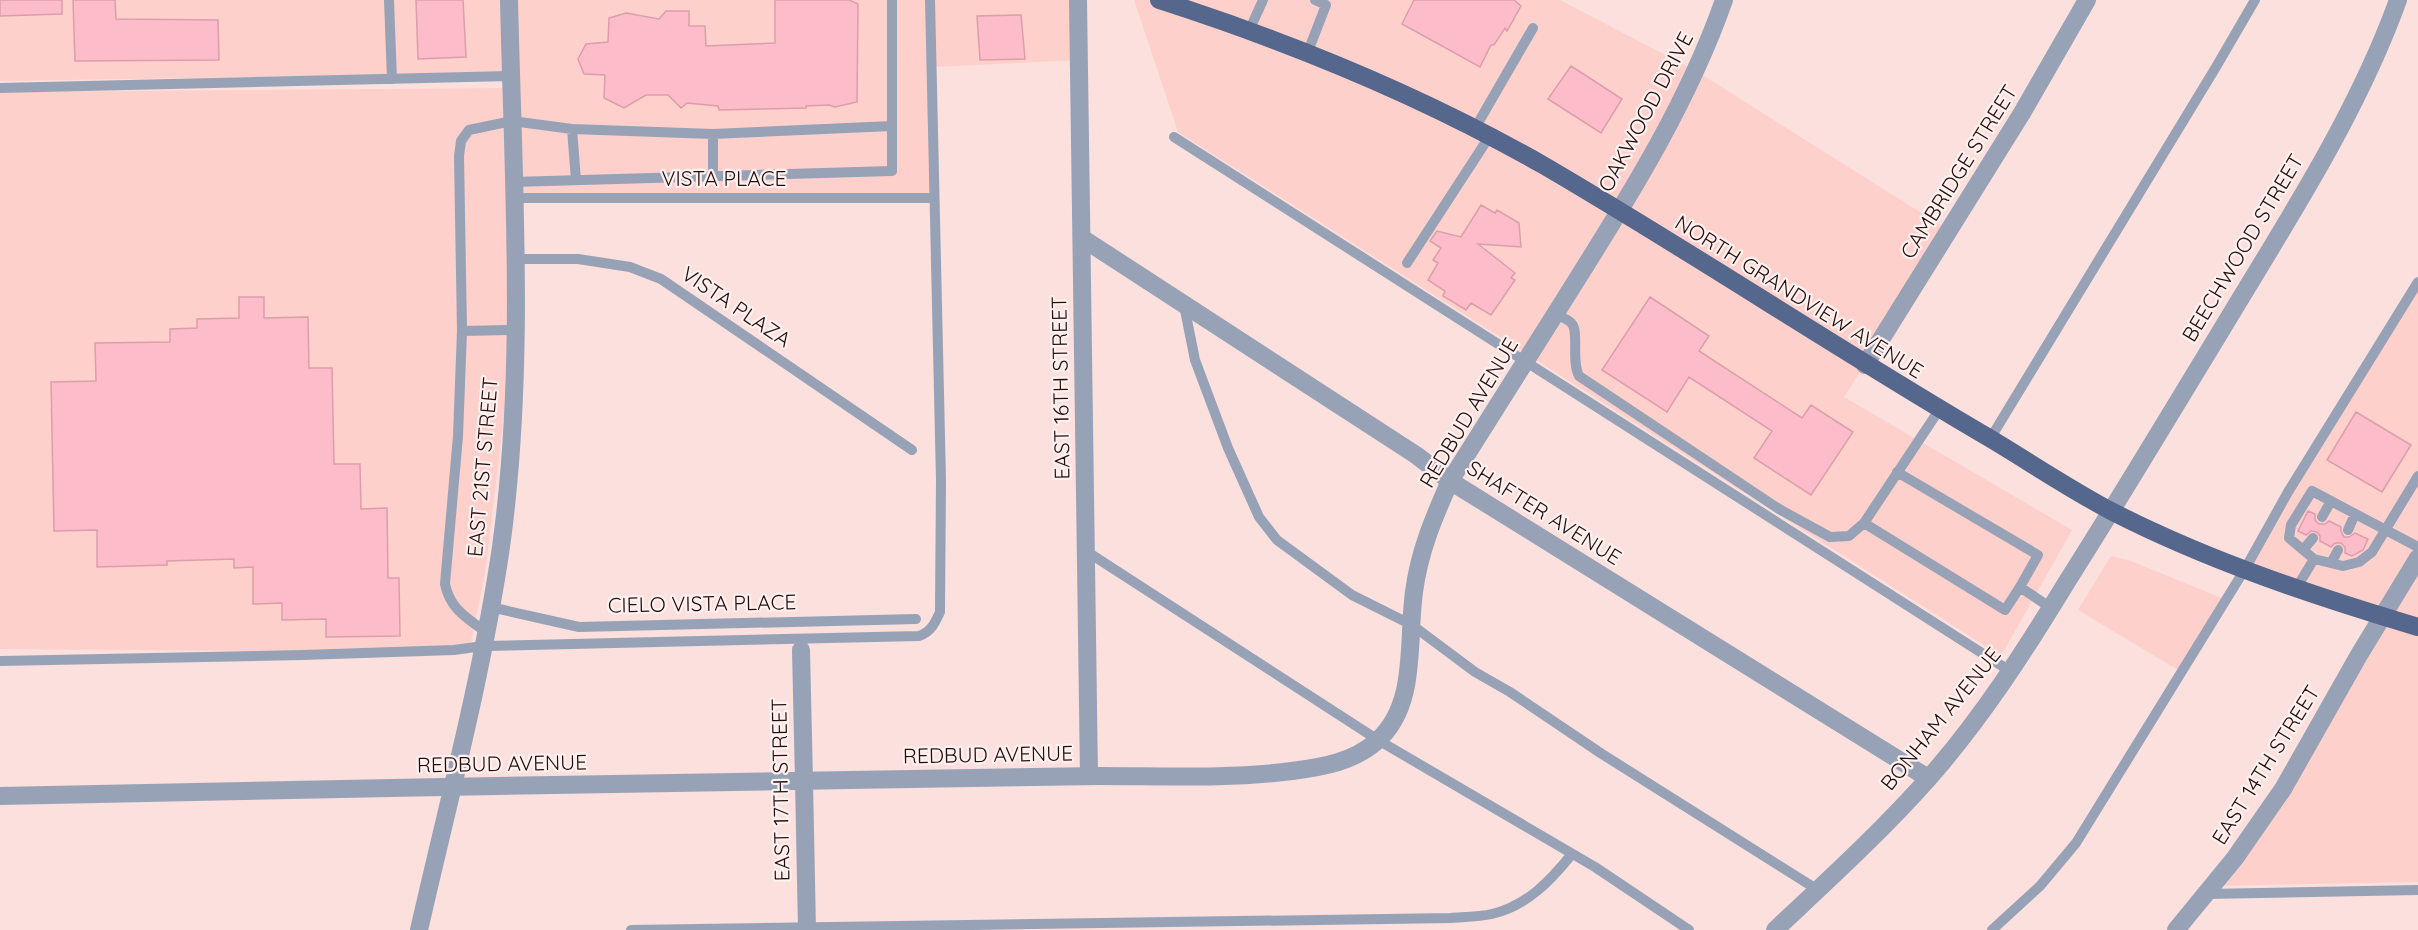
<svg xmlns="http://www.w3.org/2000/svg" width="2418" height="930" viewBox="0 0 2418 930" font-family="Quicksand,sans-serif">
	<rect width="100%" height="100%" fill="#fbe0dd"/>
	<!-- built -->
	<path fill="#fdd0cb" d="M0,0H1078L1079,60L932,67L931,195L513,201L515,325L485,573L469,652L0,649V92L510,88V73L0,81Z
		M1134,0H1560L1696,71L1950,231L1844,397L2072,530L2001,656L1178,132Z
		M2418,283V882L2213,886L2382,616L2245,569Z
		M2111,556L2131,561L2224,599L2178,670L2078,610Z"/>
	<!-- building -->
	<path fill="#fcbcca" stroke="#dc9eab" stroke-width="1.5" d="M0,0H62V14L0,16Z
		M73,0H115L116,19L218,20L219,60L75,61Z
		M416,0H463L466,57L418,59Z
		M775,0H849L858,4L857,102L835,107L829,105L806,106V108L719,110L718,106L687,103L681,108L668,95H646L624,108L604,98L605,75L584,74L578,59L586,44L608,42L609,18L626,13L659,19L666,11H689V26H705L706,46L775,43Z
		M1414,0H1514L1521,6L1507,31L1505,28L1494,45H1491L1480,67L1402,24Z
		M1021,15L1025,59L980,60L977,16Z
		M1571,66L1622,99L1601,133L1548,99Z
		M1481,205L1495,213L1497,210L1519,223L1521,247L1478,244L1515,273L1511,278L1515,280L1491,315L1471,303L1466,310L1443,296L1445,291L1428,280L1438,263L1433,260L1441,248L1430,241L1437,231L1461,237Z
		M239,297H264V318L308,317L309,368H332L334,464H360L361,509L387,508L388,578H399L400,636L326,637V619L282,620V603L253,604V567L234,568V559L167,561V565L97,567V530L54,531L51,382L96,381L95,343L170,342V329L197,328V319L239,318Z
		M1650,297L1709,336L1699,351L1802,418L1811,405L1853,432L1811,495L1754,458L1772,431L1689,377L1667,412L1602,370Z
		M2356,412L2411,445L2382,492L2327,460Z
		M2308,511L2315,514V520L2319,524H2325L2329,521L2341,527V531L2344,537H2349L2355,533L2368,539L2363,550L2352,556L2345,553V547L2341,543H2335L2331,547L2320,541V536L2317,532L2311,531L2306,535L2298,531Z"/>
	<g fill="none" stroke-linecap="round" stroke-linejoin="round">
		<!-- service -->
		<path stroke="#97a2b7" stroke-width="10" d="M389,0L392,79
			M1249,31L1263,0
			M1307,54L1326,5L1315,0
			M0,88L511,76
			M572,129L576,180
			M1474,130L1533,28
			M1174,137L2010,671
			M713,176V134
			M513,182L892,171V126
			M513,198H934
			M515,259H578L630,267L661,279L912,450
			M1407,263L1489,137
			M1184,305L1195,360L1228,448L1259,517L1277,540L1352,595L1412,625L1475,672L1510,692L1602,754L1818,890
			M1555,314C1560,317 1569,319 1572,324C1579,332 1571,361 1579,376L1779,509L1830,537L1849,536L1864,523L1939,410
			M462,331L515,330
			M1990,439L2216,67L2255,0
			M1897,472L2038,555L2020,587L2051,608
			M2322,517L2331,501
			M1864,523L2005,610L2020,587
			M2348,530L2355,514
			M2303,550L2313,538
			M1086,551L1378,740L1595,867L1689,930
			M2314,559L2343,566L2359,562L2372,552L2418,476
			M2331,563L2338,550
			M2297,587L2314,559L2289,538L2291,525L2312,491L2418,547
			M490,607L579,627L916,619
			M486,632C467,618 450,609 445,584L458,436L462,331L459,156L461,141L469,130L512,121L572,129L713,134L892,126V0
			M0,661L303,655L454,650L483,646L919,636C931,632 935,623 940,612L941,480L930,0
			M2206,894L2418,890
			M631,930L1451,918C1464,917 1479,917 1492,914C1527,906 1551,880 1572,854
			M1992,930L2040,886L2076,843L2245,569L2288,492L2418,282"/>
		<!-- minor -->
		<path stroke="#97a2b7" stroke-width="18" d="M1078,0L1089,776
			M1082,238L1416,455L1450,481L1928,778
			M1865,365L2022,113L2087,0
			M801,650L804,781
			M419,930C448,803 482,676 501,547C526,367 513,181 509,0
			M1775,930C1827,881 1881,832 1928,779C1982,718 2026,649 2068,580C2120,498 2169,416 2219,334C2283,227 2356,117 2398,0
			M2176,930L2235,858L2283,789L2359,655L2418,558"/>
		<!-- tertiary -->
		<path stroke="#97a2b7" stroke-width="18" d="M804,781L807,930
			M0,796C283,790 567,784 850,780C934,779 1017,777 1100,776C1164,776 1229,779 1292,771C1323,767 1353,762 1377,741C1418,705 1407,641 1414,592C1419,552 1434,517 1450,481C1492,415 1534,348 1576,281C1632,192 1689,100 1724,0"/>
		<!-- primary -->
		<path stroke="#56678d" stroke-width="18" d="M1159,0C1290,42 1422,96 1543,165C1694,253 1840,351 1991,439C2031,463 2071,490 2113,512C2209,561 2314,596 2418,627"/>
	</g>
	<g text-anchor="middle" stroke-width="4.5" stroke-linejoin="round" paint-order="stroke">
		<!-- street labels -->
		<g font-size="21" fill="#230d0c" stroke="#fff1ef">
			<text transform="translate(1646 112) rotate(-62)" y="7">OAKWOOD DRIVE</text>
			<text transform="translate(1959 172) rotate(-58)" y="7">CAMBRIDGE STREET</text>
			<text x="724" y="186">VISTA PLACE</text>
			<text transform="translate(2243 248) rotate(-59)" y="7">BEECHWOOD STREET</text>
			<text transform="translate(1799 297) rotate(32)" y="7">NORTH GRANDVIEW AVENUE</text>
			<text transform="translate(736 307) rotate(34)" y="7">VISTA PLAZA</text>
			<text transform="translate(1061 388) rotate(-91)" y="7">EAST 16TH STREET</text>
			<text transform="translate(1469 413) rotate(-59)" y="7">REDBUD AVENUE</text>
			<text transform="translate(483 467) rotate(-85)" y="7">EAST 21ST STREET</text>
			<text transform="translate(1544 513) rotate(32)" y="7">SHAFTER AVENUE</text>
			<text transform="translate(702 604) rotate(-1)" y="7">CIELO VISTA PLACE</text>
			<text transform="translate(1941 719) rotate(-51)" y="7">BONHAM AVENUE</text>
			<text transform="translate(988 755) rotate(-1)" y="7">REDBUD AVENUE</text>
			<text transform="translate(502 764) rotate(-1)" y="7">REDBUD AVENUE</text>
			<text transform="translate(2266 765) rotate(-58)" y="7">EAST 14TH STREET</text>
			<text transform="translate(781 790) rotate(-91)" y="7">EAST 17TH STREET</text>
		</g>
	</g>
</svg>
